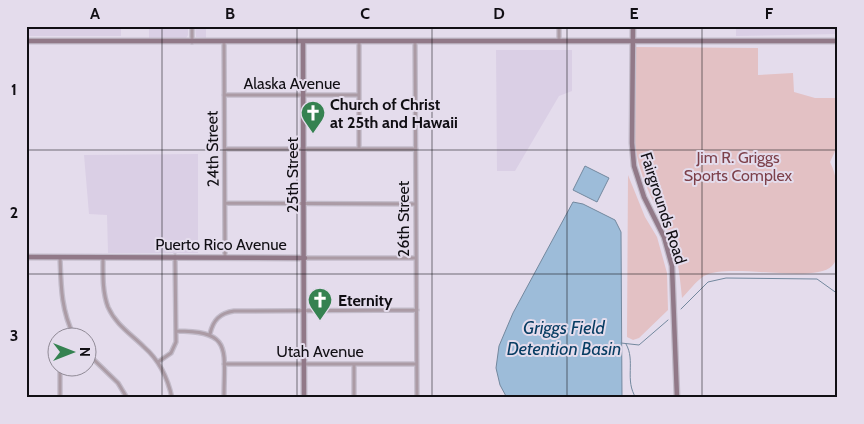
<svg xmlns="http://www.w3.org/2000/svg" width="864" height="424" viewBox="0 0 864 424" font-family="Cabin,sans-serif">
	<rect width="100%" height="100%" fill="#e4dcec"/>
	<!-- built -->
	<path fill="#dacfe5" d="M26,26H121V36H26Z
		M149,26H188V35L186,38H149Z
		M195,26H206V38L196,37Z
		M736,26H838V34L736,36Z
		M496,50H572V91L559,96L515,171H497Z
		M198,154V253H108L107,215L89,214L84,155Z"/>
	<!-- green -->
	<path fill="#e3c1c4" d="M636,47L758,48V75L793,73L794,92L815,98H838V145L830,162C840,182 838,203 837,226C837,238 842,256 832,266C814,284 728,262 704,276C696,281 688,292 682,298C680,278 678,257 671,238C661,215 647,193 640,168C629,130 635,86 636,47Z
		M628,175L645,217L657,237L667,273L668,310L639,338L633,340L627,337Z"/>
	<!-- water -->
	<path fill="#9dbcd9" stroke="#73889e" d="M585,166L609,178L597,202L573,190Z
		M573,202L583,204L615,220L621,232L622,398H507L500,385L496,368L499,346L513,313Z"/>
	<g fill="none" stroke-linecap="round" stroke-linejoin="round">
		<!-- stream -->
		<path stroke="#73889e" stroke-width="1" d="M681,309L708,282L726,278L817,279L838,294
			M621,343L639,345L668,320
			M626,344C636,361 624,380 636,398"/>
		<defs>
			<path id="street" d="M359,41V148
				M415,41L417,398
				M559,41V26
				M192,42V26
				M224,42L225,256
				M224,95H359
				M225,149H416
				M225,203L416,204
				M60,257C61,286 61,310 74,336
				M103,257C103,273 102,291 108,307C116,325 131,334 144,347C159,360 168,379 172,398
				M305,258H416
				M176,331C233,331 224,349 224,398
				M210,334C213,320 220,313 234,311L417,310
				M88,354L118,383L127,398
				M158,362L171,353L176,342L175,256
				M224,364H416
				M60,366V398
				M354,398V364"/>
			<path id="secondary" d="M633,26L632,143L634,166L644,197L664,237L672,266L677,398
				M26,41H838
				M303,41L304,398
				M26,257L305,258"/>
		</defs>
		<!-- street casing -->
		<use href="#street" stroke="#c2bbc9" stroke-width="5.5"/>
		<!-- secondary casing -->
		<use href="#secondary" stroke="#c2bbc9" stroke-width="7"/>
		<!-- street -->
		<use href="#street" stroke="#ab9ba5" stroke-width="3"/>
		<!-- secondary -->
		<use href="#secondary" stroke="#917988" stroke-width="4.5"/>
	</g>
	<!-- grid -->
	<path fill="none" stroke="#110f14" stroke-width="1" stroke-opacity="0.55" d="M162,26V398M297,26V398M432,26V398M567,26V398M702,26V398M26,150H838M26,274H838"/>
	<!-- icons -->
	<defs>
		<symbol id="church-pin" viewBox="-11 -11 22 30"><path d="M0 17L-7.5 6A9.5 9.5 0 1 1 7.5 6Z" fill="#358251" stroke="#e4dcec"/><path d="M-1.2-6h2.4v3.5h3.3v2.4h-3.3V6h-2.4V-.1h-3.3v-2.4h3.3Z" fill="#fff"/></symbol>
	</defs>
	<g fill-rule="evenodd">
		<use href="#church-pin" x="299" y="99" width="28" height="38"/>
		<use href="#church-pin" x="306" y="286" width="28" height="38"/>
	</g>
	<g text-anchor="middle" stroke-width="4" stroke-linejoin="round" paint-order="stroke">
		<!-- street labels -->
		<g font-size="16" fill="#110f14" stroke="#e4dcec">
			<text x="292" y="89">Alaska Avenue</text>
			<text transform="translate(212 149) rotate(-91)" y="6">24th Street</text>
			<text transform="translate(292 175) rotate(-90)" y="6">25th Street</text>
			<text transform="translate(664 208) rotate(72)" y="6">Fairgrounds Road</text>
			<text transform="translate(403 219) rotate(-90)" y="6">26th Street</text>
			<text x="221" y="250">Puerto Rico Avenue</text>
			<text x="320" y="357">Utah Avenue</text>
		</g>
		<!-- poi labels -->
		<g font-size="16" font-weight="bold" fill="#110f14" stroke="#e4dcec" text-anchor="start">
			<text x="330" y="110">Church of Christ<tspan x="330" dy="18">at 25th and Hawaii</tspan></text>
			<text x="338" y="306">Eternity</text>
		</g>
		<!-- park labels -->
		<g font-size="16" fill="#7d404a" stroke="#e4dcec">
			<text x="738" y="163">Jim R. Griggs<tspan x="738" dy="18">Sports Complex</tspan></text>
		</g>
		<!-- water labels -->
		<g font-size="18" font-style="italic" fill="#083d63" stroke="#e4dcec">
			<text x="564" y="334">Griggs Field<tspan x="564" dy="21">Detention Basin</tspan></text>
		</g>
	</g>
	<!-- border -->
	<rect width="864" height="424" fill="none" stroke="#e4dcec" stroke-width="55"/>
	<!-- north arrow -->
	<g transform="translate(72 352) rotate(90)"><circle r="24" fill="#e4dcec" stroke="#908a96"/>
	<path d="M0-4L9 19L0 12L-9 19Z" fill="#358251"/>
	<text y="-8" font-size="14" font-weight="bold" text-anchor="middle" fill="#110f14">N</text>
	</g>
	<rect x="28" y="28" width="808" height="368" fill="none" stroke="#110f14" stroke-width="2"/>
	<g font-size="16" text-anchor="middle" font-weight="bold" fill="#110f14">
		<text x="95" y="19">A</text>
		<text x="230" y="19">B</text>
		<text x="365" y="19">C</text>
		<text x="499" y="19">D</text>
		<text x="634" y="19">E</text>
		<text x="769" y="19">F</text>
		<text x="14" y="95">1</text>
		<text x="14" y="218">2</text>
		<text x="14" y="341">3</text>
	</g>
</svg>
